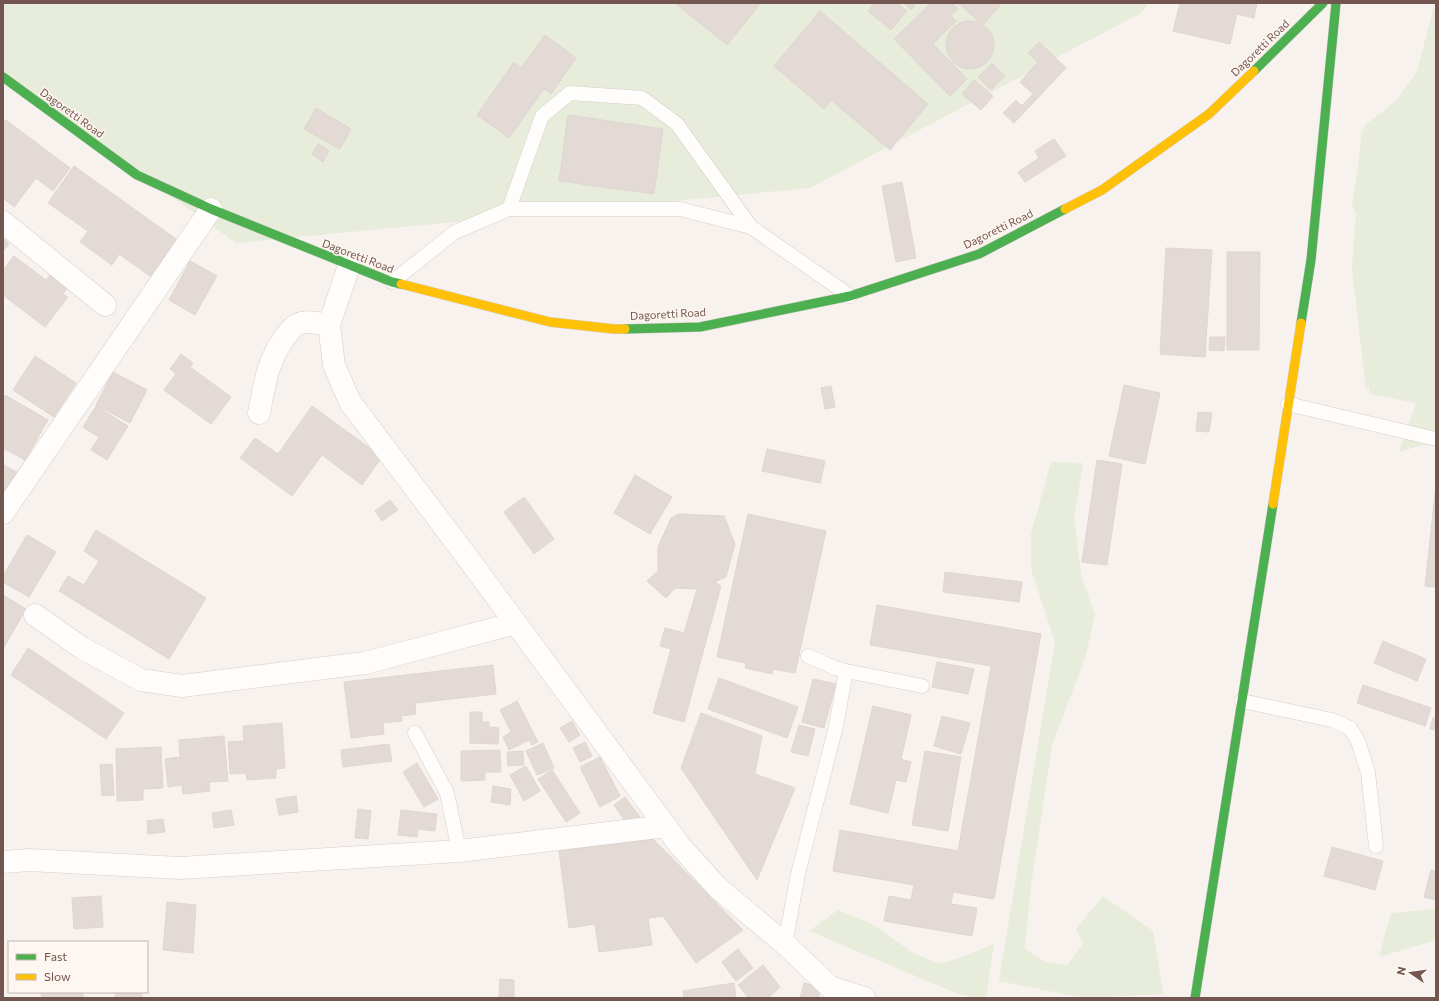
<svg xmlns="http://www.w3.org/2000/svg" width="1439" height="1001" viewBox="0 0 1439 1001" font-family="Commissioner,sans-serif">
	<rect width="100%" height="100%" fill="#f7f2ee"/>
	<!-- green -->
	<path fill="#e8ecda" d="M3,3H1149L1141,13L810,188L236,243L3,75Z
		M1435,3L1436,441L1399,452L1416,403L1370,394L1369,385L1366,391L1352,267L1356,213L1352,205L1359,158L1362,129L1364,130V126L1397,100L1419,68L1418,67Z
		M1051,462L1083,463L1074,516L1081,575L1095,615L1085,658L1052,745L1030,893L1025,949L1045,962L1067,965L1083,944L1076,929L1103,896L1153,931L1163,994L1084,998L999,981L1055,642L1031,569V534Z
		M1436,909V940L1379,957L1391,913Z
		M838,910L870,923L915,954L941,964L967,955L994,944L986,998H975L956,993L809,931Z"/>
	<!-- building -->
	<path fill="#e3dad6" stroke="#dfd5d1" d="M675,3H761L727,45Z
		M875,3H897L907,11L891,30L868,11Z
		M904,3H917L911,10Z
		M931,3H952L958,9L951,16L956,21L933,44L967,79L950,96L894,39Z
		M958,3H996L1000,6L983,25Z
		M1180,3H1257L1254,18L1237,14L1230,44L1173,31Z
		M820,11L928,104L890,150L831,100L824,109L774,66Z
		M946 45a24 24 0 1 1 48 0a24 24 0 1 1-48 0Z
		M545,35L576,58L551,94L544,89L509,138L477,115L514,62L521,68Z
		M1039,42L1066,68L1014,123L1003,113L1016,100L1022,106L1033,94L1020,82L1038,62L1028,53Z
		M992,63L1005,76L991,90L978,77Z
		M974,80L993,96L981,110L962,94Z
		M316,108L351,129L340,149L304,129Z
		M568,115L663,129L654,194L559,181Z
		M6,120L70,168L53,191L36,178L14,207L3,198V124Z
		M1054,139L1066,156L1025,182L1018,172L1039,158L1035,151Z
		M318,144L329,151L323,162L312,154Z
		M74,166L183,244L157,281L119,254L112,265L80,242L88,231L48,203Z
		M902,182L916,258L896,262L882,186Z
		M3,238L9,244L3,251Z
		M1166,248L1212,250L1205,357L1160,354Z
		M1227,252H1260L1259,350H1227Z
		M14,256L46,280L52,273L69,286L63,294L68,297L45,327L3,295V270Z
		M190,261L217,276L195,315L169,300Z
		M1210,337H1225L1224,351L1209,350Z
		M181,354L193,363L190,367L231,397L211,424L164,390L176,374L170,369Z
		M35,356L76,383L54,417L13,390Z
		M113,372L147,390L130,423L96,405Z
		M1124,385L1160,393L1145,464L1109,456Z
		M831,386L835,407L825,409L821,388Z
		M5,395L48,420L25,460L3,448V399Z
		M96,406L128,426L107,460L91,450L99,437L83,427Z
		M312,406L382,457L362,485L322,455L292,496L240,458L255,438L278,454Z
		M1198,412L1212,413L1209,432L1196,431Z
		M767,449L825,461L820,483L762,471Z
		M1097,460L1122,464L1107,565L1082,562Z
		M3,465L19,473L3,506Z
		M635,475L672,497L650,534L614,513Z
		M1436,485V587L1425,586Z
		M524,497L554,539L534,554L504,512Z
		M390,500L398,510L382,521L375,511Z
		M679,514L724,516L735,544L726,577L715,582L721,586L684,722L653,713L671,649L660,646L665,628L684,633L697,589L675,588L666,598L647,581L658,571V547L671,518Z
		M748,514L826,531L795,673L773,669L772,674L745,668L746,663L717,657Z
		M96,530L206,598L169,659L59,591L68,576L84,585L99,561L84,551Z
		M27,535L56,552L29,597L3,582V576Z
		M945,572L1022,582L1019,602L943,592Z
		M3,595L26,609L3,649Z
		M877,605L1041,634L994,899L953,892L951,904L977,908L972,936L884,921L889,896L911,900L914,885L833,871L840,830L958,851L991,666L870,645Z
		M1383,641L1426,659L1417,681L1374,663Z
		M28,648L124,713L106,739L11,675Z
		M937,662L974,669L968,694L932,687Z
		M493,665L496,694L415,703L416,714L401,716L402,721L383,723L384,734L351,738L344,682Z
		M719,678L798,707L787,738L708,709Z
		M813,679L836,684L824,728L802,722Z
		M1363,685L1431,708L1425,726L1357,703Z
		M517,701L538,742L532,745L529,740L509,750L503,737L511,732L500,710Z
		M873,706L911,715L901,759L911,762L906,782L896,780L888,813L850,804Z
		M470,712H482V722H489V727L499,728L498,744L470,743Z
		M701,713L762,736L755,774L795,788L757,880L681,768Z
		M942,716L970,723L961,754L934,746Z
		M1433,718H1436V730L1430,729Z
		M572,721L580,735L569,742L560,728Z
		M282,723L285,768L276,769V778L247,780L246,773L230,774L228,742L244,741L243,726Z
		M799,725L815,729L808,756L791,752Z
		M224,736L228,781L209,782L210,791L183,794L182,785L168,787L165,759L180,757L179,740Z
		M585,742L592,756L580,762L573,748Z
		M543,743L554,768L537,775L526,751Z
		M389,744L392,761L343,767L341,750Z
		M161,747L163,788L143,789V800L117,801L116,749Z
		M500,750L501,772H485V780L461,781V751Z
		M523,751L524,765L508,766L507,752Z
		M925,751L961,757L948,831L912,825Z
		M600,757L620,796L600,807L580,767Z
		M417,763L438,799L424,807L403,772Z
		M112,764L114,795L102,796L100,765Z
		M526,766L540,791L524,801L510,775Z
		M552,770L580,813L566,822L538,779Z
		M493,786L511,789L510,805L491,802Z
		M296,796L298,812L279,815L276,799Z
		M625,797L640,817L628,825L614,805Z
		M358,809L371,811L368,839L355,838Z
		M231,810L234,825L214,828L212,813Z
		M401,810L437,814L435,831L418,829L417,837L398,835Z
		M163,819L165,832L148,834L147,821Z
		M653,839L743,930L696,963L663,916L648,918L652,945L599,952L595,924L569,928L559,851Z
		M1332,847L1383,861L1375,890L1324,876Z
		M1431,870L1436,871V900L1424,897Z
		M101,896L103,927L74,929L72,898Z
		M167,902L196,905L193,953L163,950Z
		M738,949L753,968L736,981L722,962Z
		M763,965L780,987L768,998H749L738,985Z
		M500,979L514,980V997H499Z
		M734,983L736,998H684L683,991Z
		M804,983L821,987L818,998H800Z
		M41,992H83V998H42Z
		M115,992H142V998H116Z"/>
	<g fill="none" stroke-linecap="round" stroke-linejoin="round">
		<defs>
			<path id="lane" d="M509,209L542,116L570,93L642,98L677,124L751,227
				M392,282L455,232L509,209H680L751,227L850,296
				M1288,404L1436,439
				M846,671L922,686
				M1242,701L1332,720L1350,728L1358,741L1368,772L1376,846
				M415,733L447,793L459,851
				M785,944L798,874L836,726L846,671L835,668L808,656"/>
			<path id="street" d="M3,222L105,305
				M349,266L329,325L334,365L350,402L464,553L681,847L718,888L785,944L830,987L864,998
				M259,413C265,383 267,362 285,337C288,333 293,326 298,324C307,320 320,324 329,325
				M3,513L211,209
				M35,615L82,648L141,680L182,686L365,663L516,623
				M3,862L29,860L180,868L459,851L666,826"/>
			<path id="fast" d="M1254,71L1323,3
				M3,77L137,175L211,209L392,282L401,284
				M1301,323L1311,260L1336,3
				M625,329L700,327L850,296L979,254L1065,209
				M1195,998L1273,504"/>
			<path id="slow" d="M1065,209L1102,190L1209,114L1254,71
				M401,284L550,322L614,329H625
				M1273,504L1301,323"/>
		</defs>
		<!-- lane casing -->
		<use href="#lane" stroke="#d6cdca" stroke-width="15"/>
		<!-- street casing -->
		<use href="#street" stroke="#d6cdca" stroke-width="23"/>
		<!-- fast casing -->
		<use href="#fast" stroke="#d6cdca" stroke-width="10"/>
		<!-- slow casing -->
		<use href="#slow" stroke="#d6cdca" stroke-width="10"/>
		<!-- lane -->
		<use href="#lane" stroke="#fefdfc" stroke-width="14"/>
		<!-- street -->
		<use href="#street" stroke="#fefdfc" stroke-width="22"/>
		<!-- fast -->
		<use href="#fast" stroke="#4caf50" stroke-width="9"/>
		<!-- slow -->
		<use href="#slow" stroke="#ffc107" stroke-width="9"/>
	</g>
	<g text-anchor="middle" stroke-width="3" stroke-linejoin="round" paint-order="stroke">
		<!-- street labels -->
		<g font-size="11" fill="#73564f" stroke="#fef6f0">
			<text transform="translate(1260 48) rotate(-44)" y="4">Dagoretti Road</text>
			<text transform="translate(72 113) rotate(36)" y="4">Dagoretti Road</text>
			<text transform="translate(998 229) rotate(-26)" y="4">Dagoretti Road</text>
			<text transform="translate(358 256) rotate(21)" y="4">Dagoretti Road</text>
			<text transform="translate(668 314) rotate(-3)" y="4">Dagoretti Road</text>
		</g>
	</g>
	<!-- border -->
	<rect width="1439" height="1001" fill="none" stroke="#73564f" stroke-width="8"/>
	<!-- legend -->
	<rect x="8" y="941" width="140" height="52" fill="#fef6f0" stroke="#c6b6b0"/>
	<rect x="16" y="954" width="20" height="6" fill="#4caf50" stroke="#c6b6b0"/>
	<text x="44" y="961" font-size="12" fill="#73564f">Fast</text>
	<rect x="16" y="974" width="20" height="6" fill="#ffc107" stroke="#c6b6b0"/>
	<text x="44" y="981" font-size="12" fill="#73564f">Slow</text>
	<!-- north arrow -->
	<g transform="translate(1411 973) rotate(283)" stroke="#fef6f0" stroke-width="3" paint-order="stroke">
	<path d="M0-3L7 15L0 10L-7 15Z" fill="#73564f"/>
	<text y="-6" font-size="11" font-weight="bold" text-anchor="middle" fill="#73564f">N</text>
	</g>
</svg>
